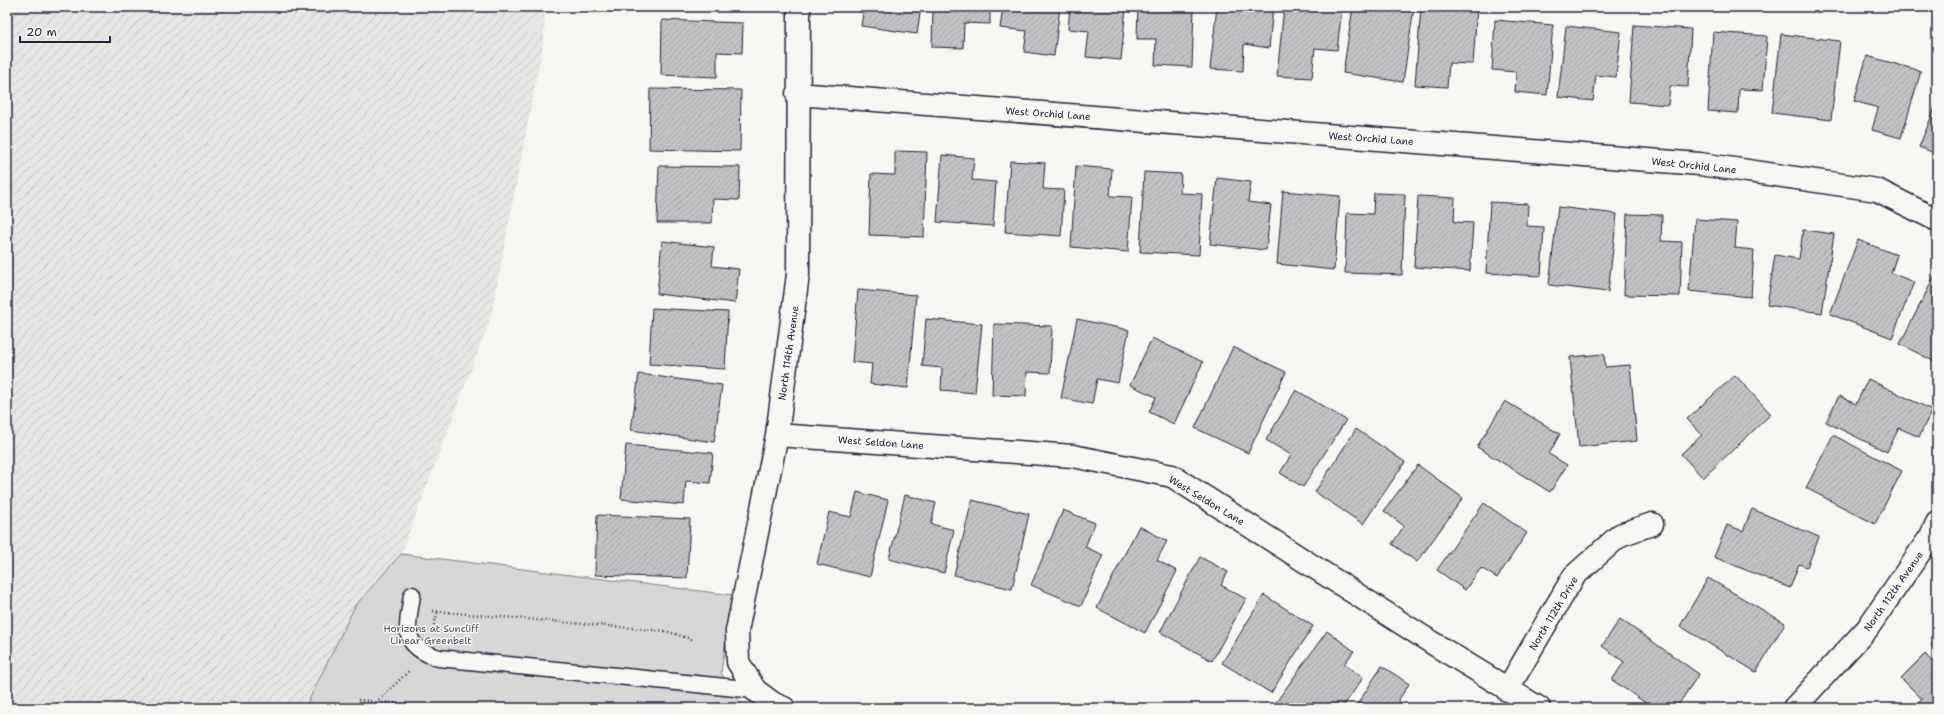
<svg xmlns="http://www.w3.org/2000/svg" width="1944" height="715" viewBox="0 0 1944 715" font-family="'Shantell Sans',sans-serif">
	<defs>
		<pattern id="industrial-furrows" width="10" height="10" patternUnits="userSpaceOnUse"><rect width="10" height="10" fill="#e6e6e4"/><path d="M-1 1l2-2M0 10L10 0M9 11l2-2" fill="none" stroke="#c5c5c4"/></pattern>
		<pattern id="building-hatch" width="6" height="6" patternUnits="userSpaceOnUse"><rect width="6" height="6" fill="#c2c2c4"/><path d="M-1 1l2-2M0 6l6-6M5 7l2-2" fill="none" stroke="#a6a6a9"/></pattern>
	</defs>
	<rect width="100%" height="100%" fill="#f6f6f2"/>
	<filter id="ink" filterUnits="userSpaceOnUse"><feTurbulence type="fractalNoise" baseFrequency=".025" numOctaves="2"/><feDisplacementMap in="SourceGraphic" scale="8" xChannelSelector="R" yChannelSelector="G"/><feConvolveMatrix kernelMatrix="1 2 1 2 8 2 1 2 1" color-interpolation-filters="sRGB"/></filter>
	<g filter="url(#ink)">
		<!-- industrial -->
		<path fill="url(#industrial-furrows)" d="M7,7H545L544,38L491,317L401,554L355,606L305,708H7Z"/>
		<!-- green -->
		<path fill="#d7d7d7" stroke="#7c7c89" d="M401,554L732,595L721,673L741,704L749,708H305L355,606Z"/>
		<!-- building -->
		<path fill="url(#building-hatch)" stroke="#22223b" d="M661,7H743V10Z
			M864,7H921L917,34L861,26Z
			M933,7H990V24L964,23L963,48L932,47Z
			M1003,7H1060L1054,56L1024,52L1027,31L1000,28Z
			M1070,7H1126L1121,60L1086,57L1089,31L1068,29Z
			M1138,7H1194L1192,67L1155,65L1156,39H1137Z
			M1217,7H1273L1269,48L1244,44L1243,71L1210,69Z
			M1284,7H1342L1337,50L1315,48L1312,78L1277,76Z
			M1353,7H1414L1403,82L1343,73Z
			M1421,7H1477L1473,64L1449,63L1447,87L1415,85Z
			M662,20L743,23L742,53L717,52V77L661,75Z
			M1495,20L1553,25L1547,95L1515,92L1516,72L1492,70Z
			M1634,25L1691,29L1688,87L1670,86L1668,105L1629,102Z
			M1566,26L1621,32L1616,77L1596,75L1593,101L1558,97Z
			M1713,32L1767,36L1763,90L1739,89L1738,113L1708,111Z
			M1781,34L1840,41L1831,120L1772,113Z
			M1867,56L1921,71L1901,138L1872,130L1878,108L1854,101Z
			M650,89L741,90L740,151L649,149Z
			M1937,103V154L1919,147Z
			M895,151L927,152L924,237L869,235L871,174L895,175Z
			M942,155L974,158L972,180L996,182L993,226L937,222Z
			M1010,161L1045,163L1043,189L1064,190L1061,236L1005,232Z
			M659,166L740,167L739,200L713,199L712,223H657Z
			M1076,166L1112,169L1110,196L1132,197L1128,252L1071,247Z
			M1144,172L1181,174L1180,193L1202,194L1199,255L1140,252Z
			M1217,178L1251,182L1248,202L1271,205L1266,250L1210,244Z
			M1283,191L1340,196L1334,270L1277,264Z
			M1374,193L1405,194L1402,275L1345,273L1347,213L1373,214Z
			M1418,196L1455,198L1454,222L1473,223L1470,271L1414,267Z
			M1490,202L1528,204L1527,226L1544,227L1541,276L1486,273Z
			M1558,207L1617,214L1608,292L1549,285Z
			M1627,214L1662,215L1661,241L1682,242L1680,296L1624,295Z
			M1695,219L1737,222L1735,248L1754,250L1751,297L1689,291Z
			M1803,230L1834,234L1822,313L1767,305L1775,255L1799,259Z
			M1858,240L1897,255L1891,273L1914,282L1892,338L1830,314Z
			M662,241L714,247L712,266L739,269L735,303L657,294Z
			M1936,273L1937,274V363L1900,344Z
			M858,290L916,295L908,388L870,384L872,364L852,362Z
			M652,308L728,312L725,369L649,364Z
			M926,319L982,324L975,393L941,390L942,368L922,366Z
			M1077,319L1129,330L1118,383L1097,379L1092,404L1061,398Z
			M994,324L1052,326L1050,373L1027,372L1026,396L992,395Z
			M1152,338L1203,362L1174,424L1149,412L1156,397L1130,385Z
			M1233,347L1286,372L1248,453L1195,428Z
			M1604,354L1605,367L1630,365L1637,441L1579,447L1570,357Z
			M639,374L722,385L714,442L631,430Z
			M1735,375L1771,414L1703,478L1681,454L1702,435L1687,419Z
			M1868,379L1932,410L1919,437L1899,428L1887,452L1826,422L1839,396L1856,404Z
			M1296,390L1346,420L1303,487L1280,473L1291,455L1266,440Z
			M1505,401L1560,434L1549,454L1567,465L1550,492L1477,447Z
			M1356,429L1405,462L1363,524L1315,492Z
			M1833,435L1902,471L1875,524L1806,488Z
			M626,445L713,453L710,483L686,481L684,505L621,499Z
			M1418,465L1463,498L1417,562L1392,544L1404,526L1384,511Z
			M857,492L888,500L870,577L817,564L829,512L851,517Z
			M905,495L936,503L931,524L954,530L944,573L889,559Z
			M972,500L1029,514L1012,589L954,575Z
			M1484,503L1527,533L1497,578L1481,568L1465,590L1437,570Z
			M1752,509L1819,537L1807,567L1799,564L1790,588L1714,557L1727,525L1743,531Z
			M1063,510L1095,523L1085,547L1103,555L1081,606L1031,585Z
			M597,515L690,519L687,578L595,575Z
			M1139,526L1167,541L1157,560L1177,571L1145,633L1097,608Z
			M1200,557L1228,572L1221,585L1246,599L1212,661L1160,632Z
			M1708,578L1785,623L1756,672L1680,626Z
			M1264,595L1313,626L1271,693L1222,663Z
			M1620,619L1699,674L1676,708H1653L1612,680L1624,662L1602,646Z
			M1327,631L1354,651L1344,664L1363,678L1342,708H1277L1274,705Z
			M1937,636V650L1931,645Z
			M1925,654L1937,667V708H1914L1922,699L1901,678Z
			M1382,666L1409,684L1398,701L1408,708H1355Z"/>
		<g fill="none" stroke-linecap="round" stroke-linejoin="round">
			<defs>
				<path id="lane" d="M412,595C407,629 400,646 439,658L755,690"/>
				<path id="street" d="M797,94L1700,164L1877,190L1937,220
					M777,435L1073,456L1172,476L1434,644L1539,708
					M755,690L738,662L737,631L777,435L798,274L799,7
					M1507,690L1574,576L1620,535L1652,524
					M1794,708L1867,629L1931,536L1937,523"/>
				<path id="secondary" d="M755,690L774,704L784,708"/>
			</defs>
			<!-- lane casing -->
			<use href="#lane" stroke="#22223b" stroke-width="19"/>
			<!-- street casing -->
			<use href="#street" stroke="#22223b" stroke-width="25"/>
			<!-- secondary casing -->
			<use href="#secondary" stroke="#22223b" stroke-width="25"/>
			<!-- path -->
			<path stroke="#22223b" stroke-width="2.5" stroke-dasharray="1 3" stroke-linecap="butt" d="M433,611L666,631L694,640
				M434,625L438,611
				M358,700L448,708
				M370,708L409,671"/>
			<!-- lane -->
			<use href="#lane" stroke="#f6f6f2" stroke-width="16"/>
			<!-- street -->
			<use href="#street" stroke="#f6f6f2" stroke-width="22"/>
			<!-- secondary -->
			<use href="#secondary" stroke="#f6f6f2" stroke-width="22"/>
		</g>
	</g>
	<g text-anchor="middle" stroke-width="3" stroke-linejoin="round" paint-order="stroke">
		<!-- street labels -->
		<g font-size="10" fill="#22223b" stroke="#f6f6f2">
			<text transform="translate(1048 113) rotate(4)" y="4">West Orchid Lane</text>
			<text transform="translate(1371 138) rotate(4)" y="4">West Orchid Lane</text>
			<text transform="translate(1694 165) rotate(6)" y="4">West Orchid Lane</text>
			<text transform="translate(788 353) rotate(-82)" y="4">North 114th Avenue</text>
			<text transform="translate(881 442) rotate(4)" y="4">West Seldon Lane</text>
			<text transform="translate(1207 500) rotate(31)" y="4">West Seldon Lane</text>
			<text transform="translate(1893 591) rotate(-55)" y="4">North 112th Avenue</text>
			<text transform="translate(1553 613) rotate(-59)" y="4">North 112th Drive</text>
		</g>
		<!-- park labels -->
		<g font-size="10" fill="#4f4f62" stroke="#f6f6f2">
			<text x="431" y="632">Horizons at Suncliff<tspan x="431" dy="12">Linear Greenbelt</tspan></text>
		</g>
	</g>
	<!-- margin -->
	<rect width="1944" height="715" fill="none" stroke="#f6f6f2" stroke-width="24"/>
	<rect x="12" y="12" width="1920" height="691" fill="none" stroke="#22223b" stroke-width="1.5" filter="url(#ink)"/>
	<!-- scale -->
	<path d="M20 36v6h90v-6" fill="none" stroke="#22223b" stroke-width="2"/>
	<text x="26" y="36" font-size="12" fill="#22223b" stroke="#f6f6f2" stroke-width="3" paint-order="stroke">20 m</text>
</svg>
